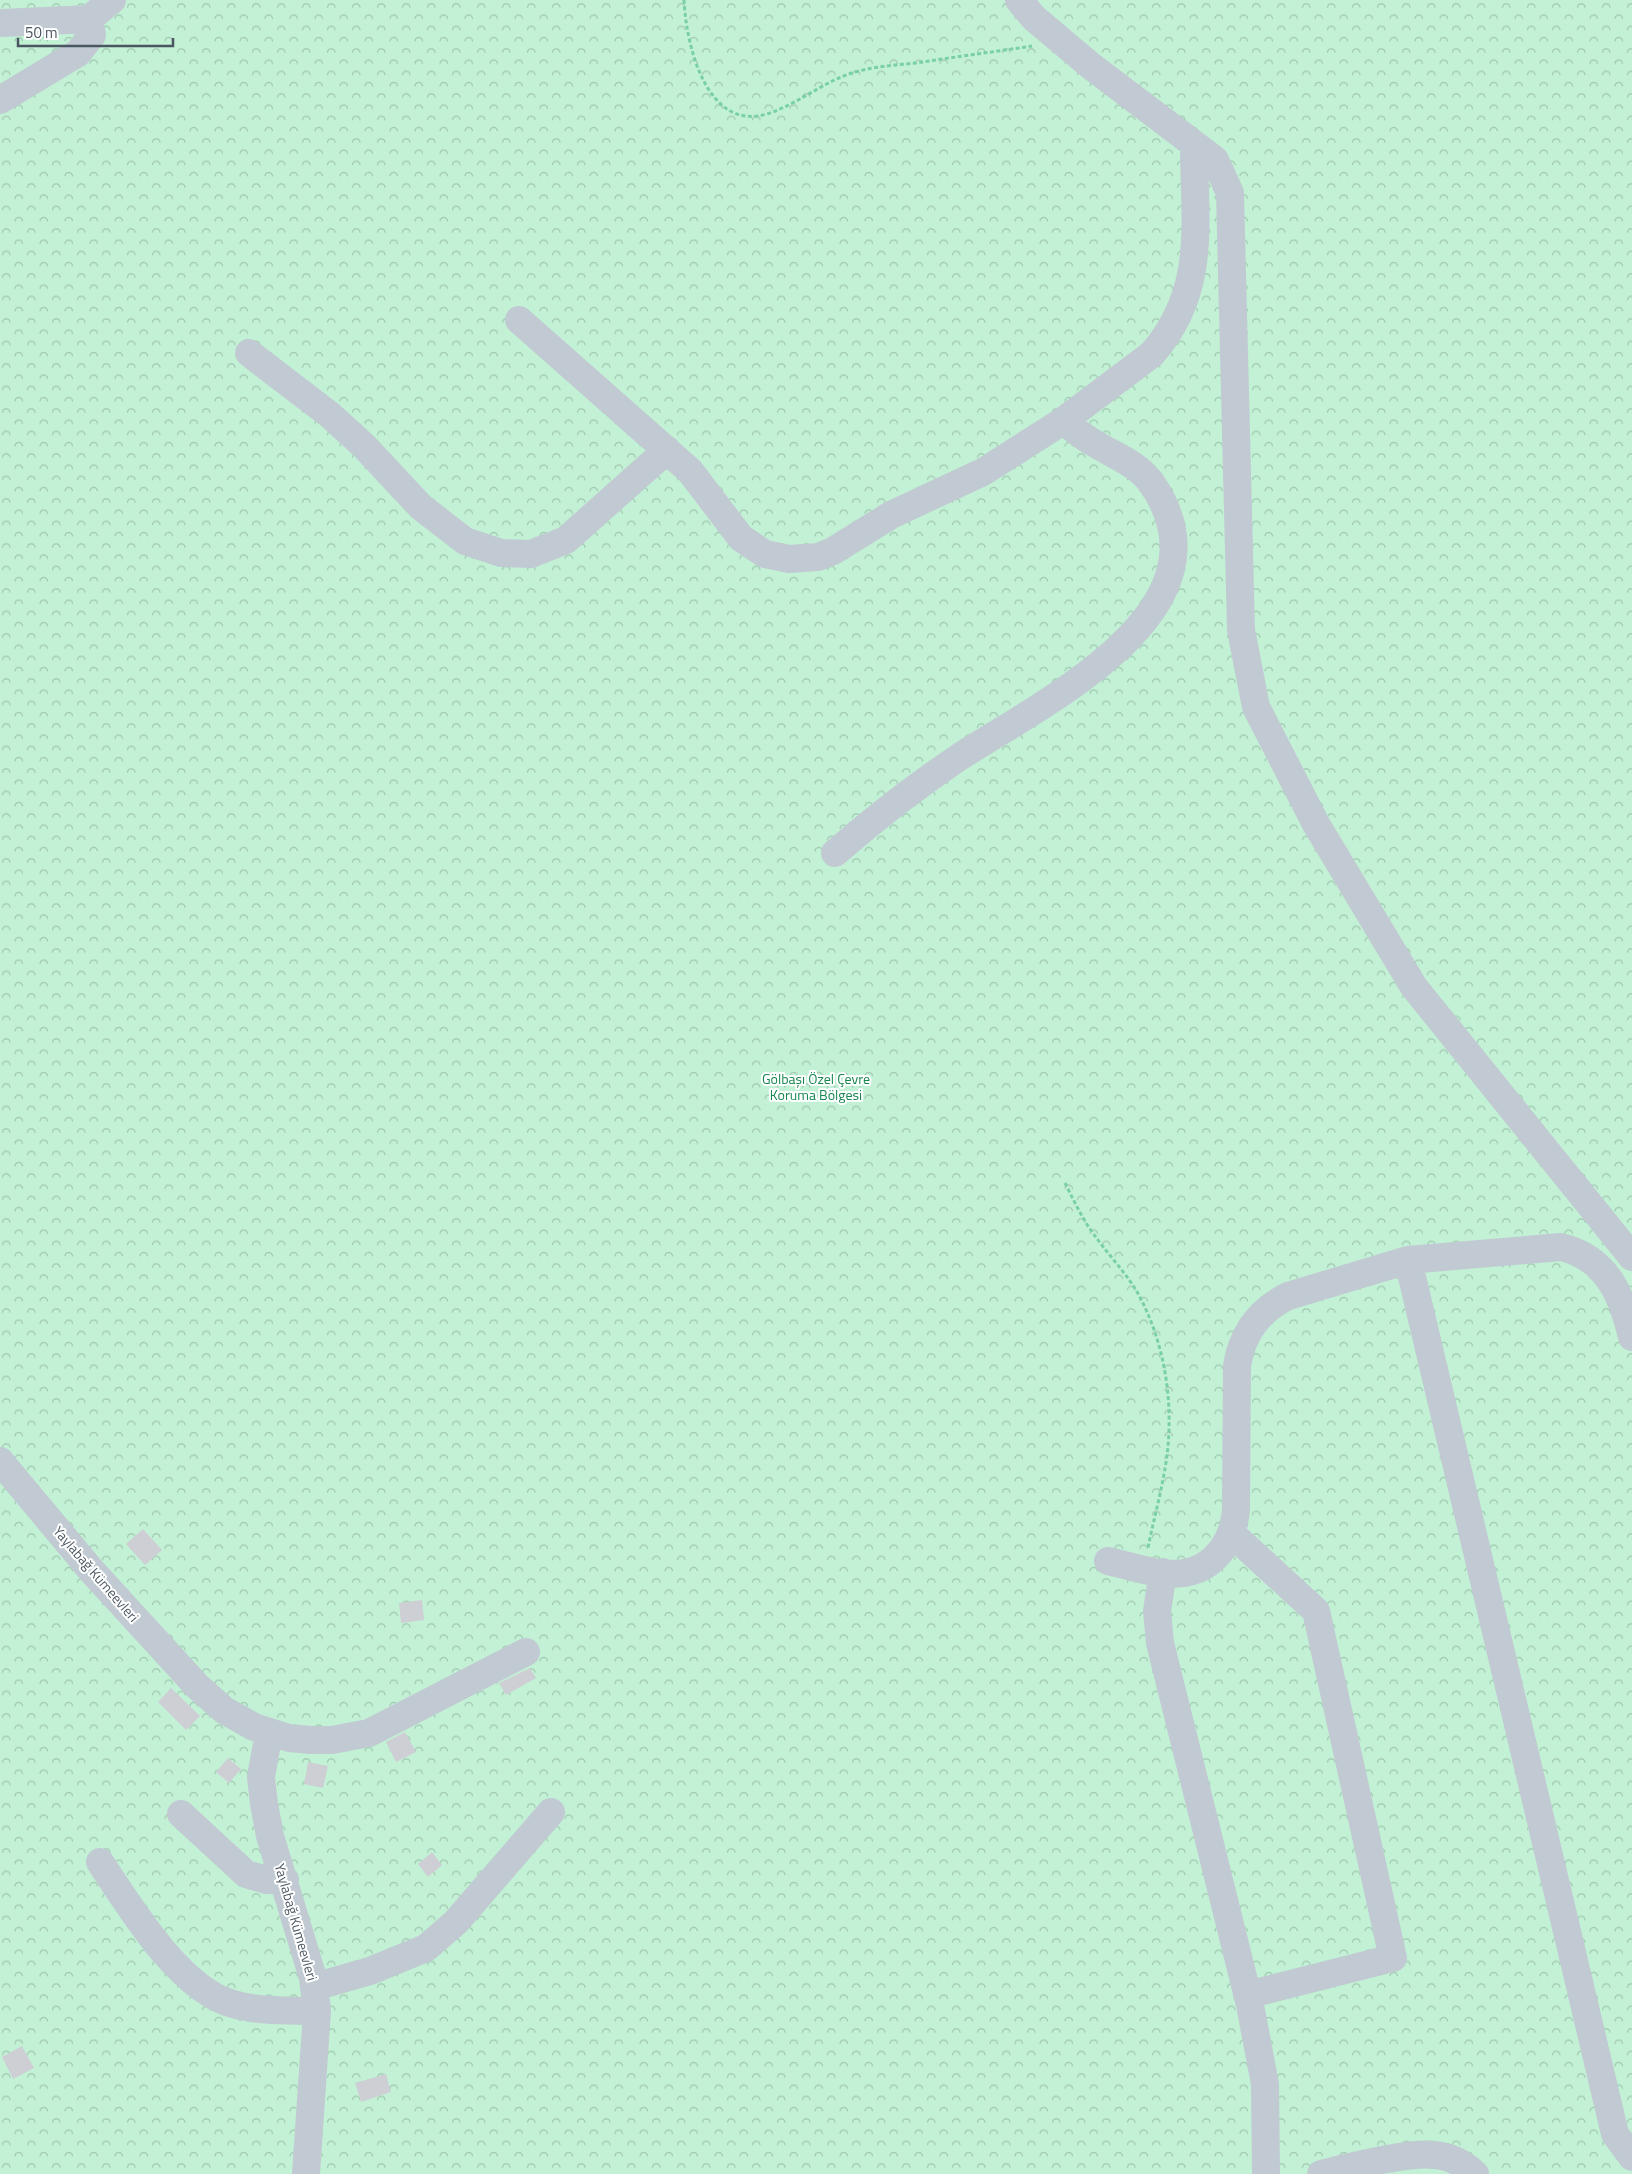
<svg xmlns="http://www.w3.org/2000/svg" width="1632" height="2174" viewBox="0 0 1632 2174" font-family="'Titillium Web',sans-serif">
	<defs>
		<pattern id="park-crowns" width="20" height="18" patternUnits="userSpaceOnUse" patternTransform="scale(1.25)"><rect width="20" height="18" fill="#c3f1d5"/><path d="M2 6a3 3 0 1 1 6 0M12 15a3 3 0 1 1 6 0" fill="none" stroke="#a0c6b0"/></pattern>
	</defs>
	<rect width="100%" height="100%" fill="#f5f3f3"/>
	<!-- park -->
	<path fill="url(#park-crowns)" d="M0,0H1632V2174H0Z"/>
	<!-- building -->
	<path fill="#cdcfd5" d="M143,1529L162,1550L145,1565L126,1544Z
		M422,1600L424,1620L401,1623L399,1603Z
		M530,1668L536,1678L506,1695L499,1683Z
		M171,1688L200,1716L186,1730L158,1702Z
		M405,1732L416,1752L396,1762L386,1742Z
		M228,1758L241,1769L229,1783L216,1772Z
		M308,1762L328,1766L323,1788L304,1784Z
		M432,1852L442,1865L428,1877L418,1864Z
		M22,2046L34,2068L13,2079L2,2057Z
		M386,2074L391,2092L361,2102L355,2083Z"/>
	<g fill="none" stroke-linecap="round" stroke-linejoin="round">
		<!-- path -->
		<path stroke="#7ad0a6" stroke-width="3" stroke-dasharray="4 2.5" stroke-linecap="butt" d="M684,0C686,44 706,132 767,114C801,103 826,79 859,71C878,66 897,65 916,63C954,57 993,52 1032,46
			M1065,1183C1074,1201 1083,1220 1095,1236C1108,1254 1124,1271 1136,1290C1164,1339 1174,1400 1167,1455C1163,1487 1154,1517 1148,1548"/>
		<!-- minor -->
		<path stroke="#c1cad2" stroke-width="28" d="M1019,0L1034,18L1091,66L1215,160L1230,193L1241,630L1256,707L1316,824L1414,987L1632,1257
			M0,23L89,19
			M0,100L78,53L92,35L89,19L112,0
			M519,320L690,471L741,538L765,554L789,559L818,557L833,551L891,515L983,472L1063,421L1152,354C1208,290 1194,222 1194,144
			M249,353L330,415L364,446L421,507L465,541L501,553L531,554L566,540L667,450
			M835,853C874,819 915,787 958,758C1041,703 1242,609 1150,481C1136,463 1113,455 1094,443C1083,437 1073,428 1063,421
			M1408,1260L1615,2134L1632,2157
			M0,1461L91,1570L197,1686L224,1710L254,1727L289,1738L311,1740H332L369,1733L526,1652
			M1232,1534L1316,1611L1393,1958L1247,1995
			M1108,1561C1131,1566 1161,1577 1184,1573C1216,1568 1234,1539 1236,1509L1237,1366C1242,1334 1258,1311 1288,1296L1408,1260L1561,1247C1607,1258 1622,1295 1632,1337
			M1163,1572L1157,1611L1160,1643L1250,2005L1265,2084L1266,2174
			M269,1732L261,1777L264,1804L270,1836L313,1978L317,2011L306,2174
			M181,1814L246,1874L267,1880H285
			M100,1862C130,1907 179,1989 233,2004C260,2012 290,2010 317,2011
			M314,1987L370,1971L426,1948L456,1922L551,1812
			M1321,2174C1350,2167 1407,2152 1434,2155C1449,2156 1464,2164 1475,2174"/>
	</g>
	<g text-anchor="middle" stroke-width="4" stroke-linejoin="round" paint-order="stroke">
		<!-- park labels -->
		<g font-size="14" fill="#17864f" stroke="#fff">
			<text x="816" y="1084">Gölbaşı Özel Çevre<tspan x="816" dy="16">Koruma Bölgesi</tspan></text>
		</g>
		<!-- street labels -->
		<g font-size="14" fill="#4a5661" stroke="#fff">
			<text transform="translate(96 1574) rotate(49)" y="5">Yaylabağ Kümeevleri</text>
			<text transform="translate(296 1922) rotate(74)" y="5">Yaylabağ Kümeevleri</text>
		</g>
	</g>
	<!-- scale -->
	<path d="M18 38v8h155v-8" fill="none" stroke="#4a5661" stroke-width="2.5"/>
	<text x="25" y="38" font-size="15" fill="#4a5661" stroke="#ffffff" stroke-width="4" paint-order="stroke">50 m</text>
</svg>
